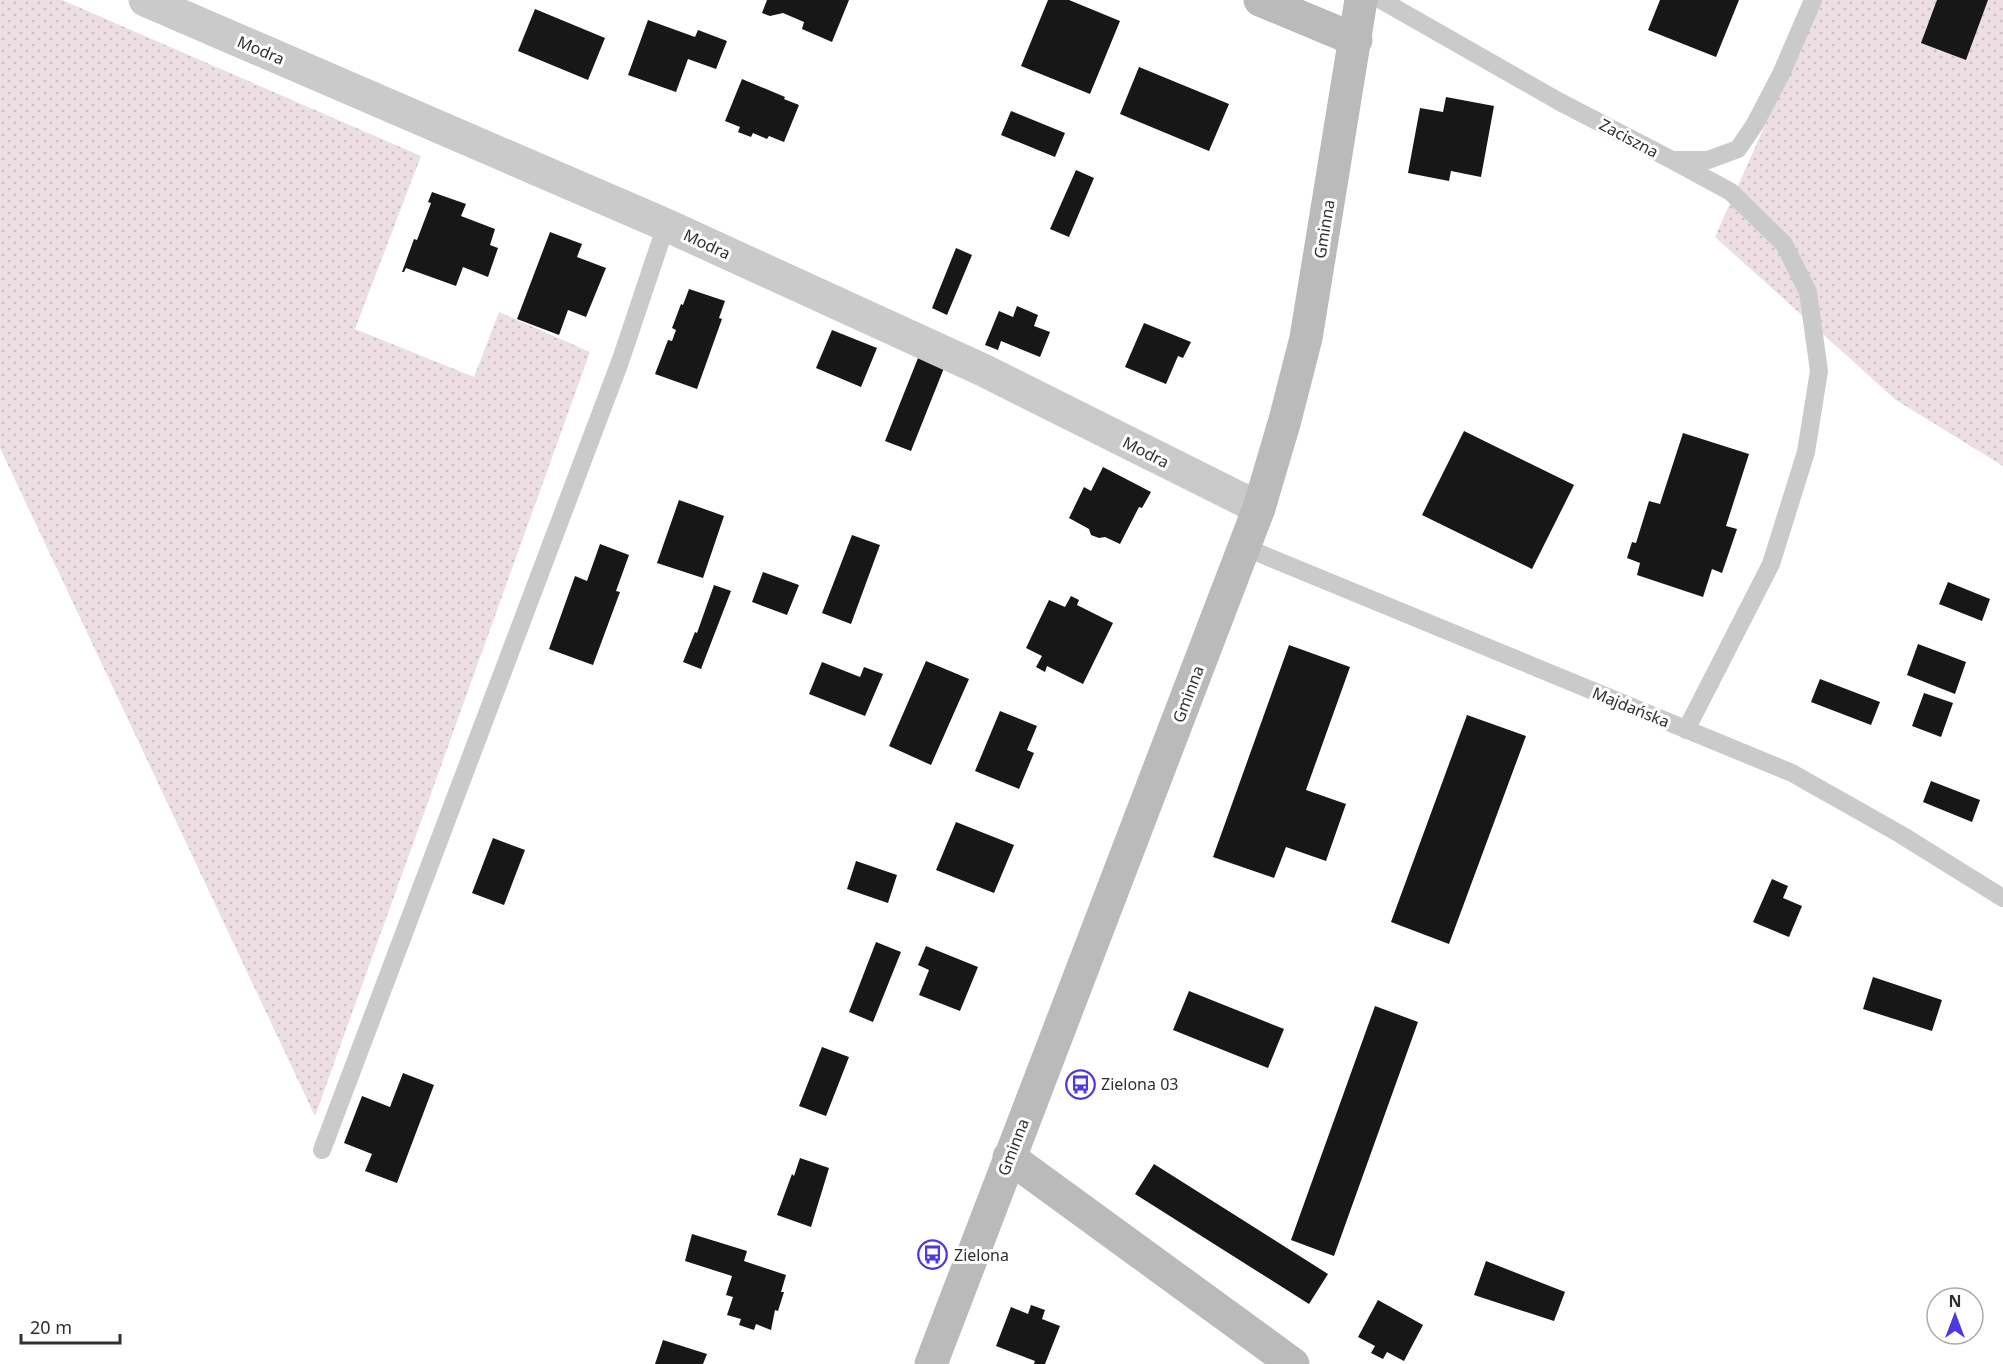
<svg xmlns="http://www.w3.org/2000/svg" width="2003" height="1364" viewBox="0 0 2003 1364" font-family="'Noto Sans',sans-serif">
	<defs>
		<pattern id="grass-dots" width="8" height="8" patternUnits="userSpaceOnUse" patternTransform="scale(1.5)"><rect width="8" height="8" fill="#ecdee3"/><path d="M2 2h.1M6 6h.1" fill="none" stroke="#cbbfc3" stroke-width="1.8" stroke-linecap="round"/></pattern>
	</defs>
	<rect width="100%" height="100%" fill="#fff"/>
	<!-- grass -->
	<path fill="url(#grass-dots)" d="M0,0H62L421,156L355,329L474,377L499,312L590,352L315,1116L0,448Z
		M1821,0H2003V466L1896,400L1715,237Z"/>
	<!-- building -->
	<path fill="#171717" d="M767,0H849L832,42L802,29L804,22L783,13L770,16L762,13Z
		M1048,0H1069L1120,21L1090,94L1021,66Z
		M1660,0H1739L1716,57L1648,30Z
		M1937,0H1988L1966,60L1921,43Z
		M535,9L605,38L588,80L518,51Z
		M648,20L695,37L698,30L727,41L716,69L688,59L676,92L628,75Z
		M1139,67L1229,104L1209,151L1120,114Z
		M742,79L785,97L784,99L799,105L784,142L769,136L767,139L753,133L751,137L738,132L740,127L725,121Z
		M1446,97L1494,106L1481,177L1451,171L1449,181L1408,173L1420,108L1443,112Z
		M1011,111L1065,133L1055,157L1001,135Z
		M1076,170L1094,178L1069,237L1050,229Z
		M432,192L466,204L461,216L495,229L490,245L498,248L488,277L463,267L456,286L406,268L404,272H402L414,239L417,240L431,203L428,202Z
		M550,232L582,244L577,257L606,268L586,317L568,310L559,335L517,319Z
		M956,248L972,255L947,315L932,308Z
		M689,289L725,301L719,318L722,319L697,389L655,374L668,340L672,341L676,330L672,328L681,304L683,305Z
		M1017,306L1038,315L1034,326L1050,332L1040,357L1001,341L998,350L985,345L999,311L1013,317Z
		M1144,323L1191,342L1183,358L1178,356L1166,384L1125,367Z
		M832,330L877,348L861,387L816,368Z
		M920,353L946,363L911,451L885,441Z
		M1464,431L1574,485L1532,569L1422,515Z
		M1683,433L1749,454L1726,526L1737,529L1722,573L1712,569L1703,597L1637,575L1640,563L1627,558L1632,542L1636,543L1649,501L1660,504Z
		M1103,467L1151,492L1142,508L1139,507L1120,544L1105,537L1099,538L1091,535L1089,529L1069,518L1084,487L1091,491Z
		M679,500L724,516L703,578L657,563Z
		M852,535L880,545L851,624L822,613Z
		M600,544L629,555L616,591L620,592L593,665L549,649L575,576L587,581Z
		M763,572L799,585L787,615L752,602Z
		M1948,582L1990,599L1982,621L1939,604Z
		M714,585L731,591L701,669L683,662L695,632L697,633Z
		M1071,596L1079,600L1077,605L1113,623L1083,684L1047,666L1045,672L1036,667L1042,656L1026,648L1049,600L1065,607Z
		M1918,644L1966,662L1955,694L1907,675Z
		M1289,645L1350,667L1306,790L1346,804L1326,861L1286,847L1274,878L1213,857Z
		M926,661L969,679L931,765L889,746Z
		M822,662L860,677L864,667L883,674L865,716L809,694Z
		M1820,679L1880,702L1871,725L1811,702Z
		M1924,693L1953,703L1941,737L1912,726Z
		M1000,711L1037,726L1027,750L1034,753L1019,789L975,771Z
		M1467,715L1526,736L1449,944L1391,922Z
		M1931,781L1980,800L1972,822L1923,802Z
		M956,822L1014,845L994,893L936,870Z
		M493,838L525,850L504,905L472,893Z
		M856,861L897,875L888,903L847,889Z
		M1772,879L1788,886L1783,898L1802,906L1789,937L1753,922Z
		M876,942L901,952L873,1022L849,1012Z
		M926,946L978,967L960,1011L919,995L929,970L918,965Z
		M1873,977L1942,1000L1932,1031L1863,1009Z
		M1189,991L1284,1029L1268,1068L1173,1030Z
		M1375,1006L1418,1022L1334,1256L1291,1240Z
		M822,1047L849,1057L826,1116L799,1106Z
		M403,1073L434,1085L397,1183L365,1171L372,1154L344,1143L362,1096L390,1107Z
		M800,1158L829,1168L811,1227L777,1215L792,1174L794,1176Z
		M1154,1164L1328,1274L1309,1304L1135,1194Z
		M692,1234L747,1251L744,1261L786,1275L781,1292H784L778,1311L775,1310L771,1330L756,1324L754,1330L739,1325L741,1319L727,1315L733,1297L726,1295L732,1276L685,1261Z
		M1486,1261L1565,1292L1554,1321L1474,1295Z
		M1378,1300L1423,1325L1404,1361L1387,1352L1383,1359L1371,1353L1375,1346L1358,1337Z
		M1031,1305L1045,1310L1042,1319L1060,1326L1045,1364H1034L1035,1361L996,1346L1011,1307L1028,1314Z
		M663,1340L707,1354L703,1364H655Z"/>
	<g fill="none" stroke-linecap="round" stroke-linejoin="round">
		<!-- lane -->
		<path stroke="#cacaca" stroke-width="18" d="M1381,0L1560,102L1672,160H1708L1738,149L1755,124L1781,74L1813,0
			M1672,160L1731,192L1784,244L1808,292L1819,371L1806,452L1771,564L1686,730
			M1244,547L1792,773L1900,834L2003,898
			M322,1150L620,362L666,225"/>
		<!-- street -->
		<path stroke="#cacaca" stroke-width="33" d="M145,0L666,225L983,370L1259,508"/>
		<!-- secondary -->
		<path stroke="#bababa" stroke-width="33" d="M1260,0L1356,40
			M1009,1157L1293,1364
			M931,1364L1259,508L1285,420L1306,338L1361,0"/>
	</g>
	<!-- icons -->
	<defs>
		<symbol id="bus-ring" viewBox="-11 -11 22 22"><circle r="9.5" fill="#fff" stroke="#4e38e1" stroke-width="1.5"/><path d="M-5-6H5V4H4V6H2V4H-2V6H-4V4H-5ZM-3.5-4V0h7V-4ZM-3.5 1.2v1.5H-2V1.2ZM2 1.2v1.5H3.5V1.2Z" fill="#4e38e1"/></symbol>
	</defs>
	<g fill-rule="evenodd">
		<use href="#bus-ring" x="1064" y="1068" width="33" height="33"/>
		<use href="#bus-ring" x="916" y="1238" width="33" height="33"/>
	</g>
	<g text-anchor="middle" stroke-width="6" stroke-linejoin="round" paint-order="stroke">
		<!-- street labels -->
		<g font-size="16" fill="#303030" stroke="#fff">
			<text transform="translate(261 50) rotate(23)" y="6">Modra</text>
			<text transform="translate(1629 138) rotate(28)" y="6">Zaciszna</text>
			<text transform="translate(1324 229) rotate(-81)" y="6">Gminna</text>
			<text transform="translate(707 244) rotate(25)" y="6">Modra</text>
			<text transform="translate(1146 452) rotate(27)" y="6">Modra</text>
			<text transform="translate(1188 694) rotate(-69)" y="6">Gminna</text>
			<text transform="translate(1631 707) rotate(22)" y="6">Majdańska</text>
			<text transform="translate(1013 1147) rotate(-69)" y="6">Gminna</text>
		</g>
		<!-- poi labels -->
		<g font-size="16" fill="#303030" stroke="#fff" text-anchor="start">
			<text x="1101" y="1090">Zielona 03</text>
			<text x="954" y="1261">Zielona</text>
		</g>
	</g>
	<!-- north arrow -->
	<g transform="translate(1955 1316)"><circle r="28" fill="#ffffff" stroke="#acacac" stroke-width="1.5"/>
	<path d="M0-4.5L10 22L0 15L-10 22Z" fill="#4e38e1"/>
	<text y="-9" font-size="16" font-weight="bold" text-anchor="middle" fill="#303030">N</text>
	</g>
	<!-- scale -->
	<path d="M21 1334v9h99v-9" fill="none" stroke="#303030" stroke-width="3"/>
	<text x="30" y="1334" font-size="18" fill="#303030" stroke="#ffffff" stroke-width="4.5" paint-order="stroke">20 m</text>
</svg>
